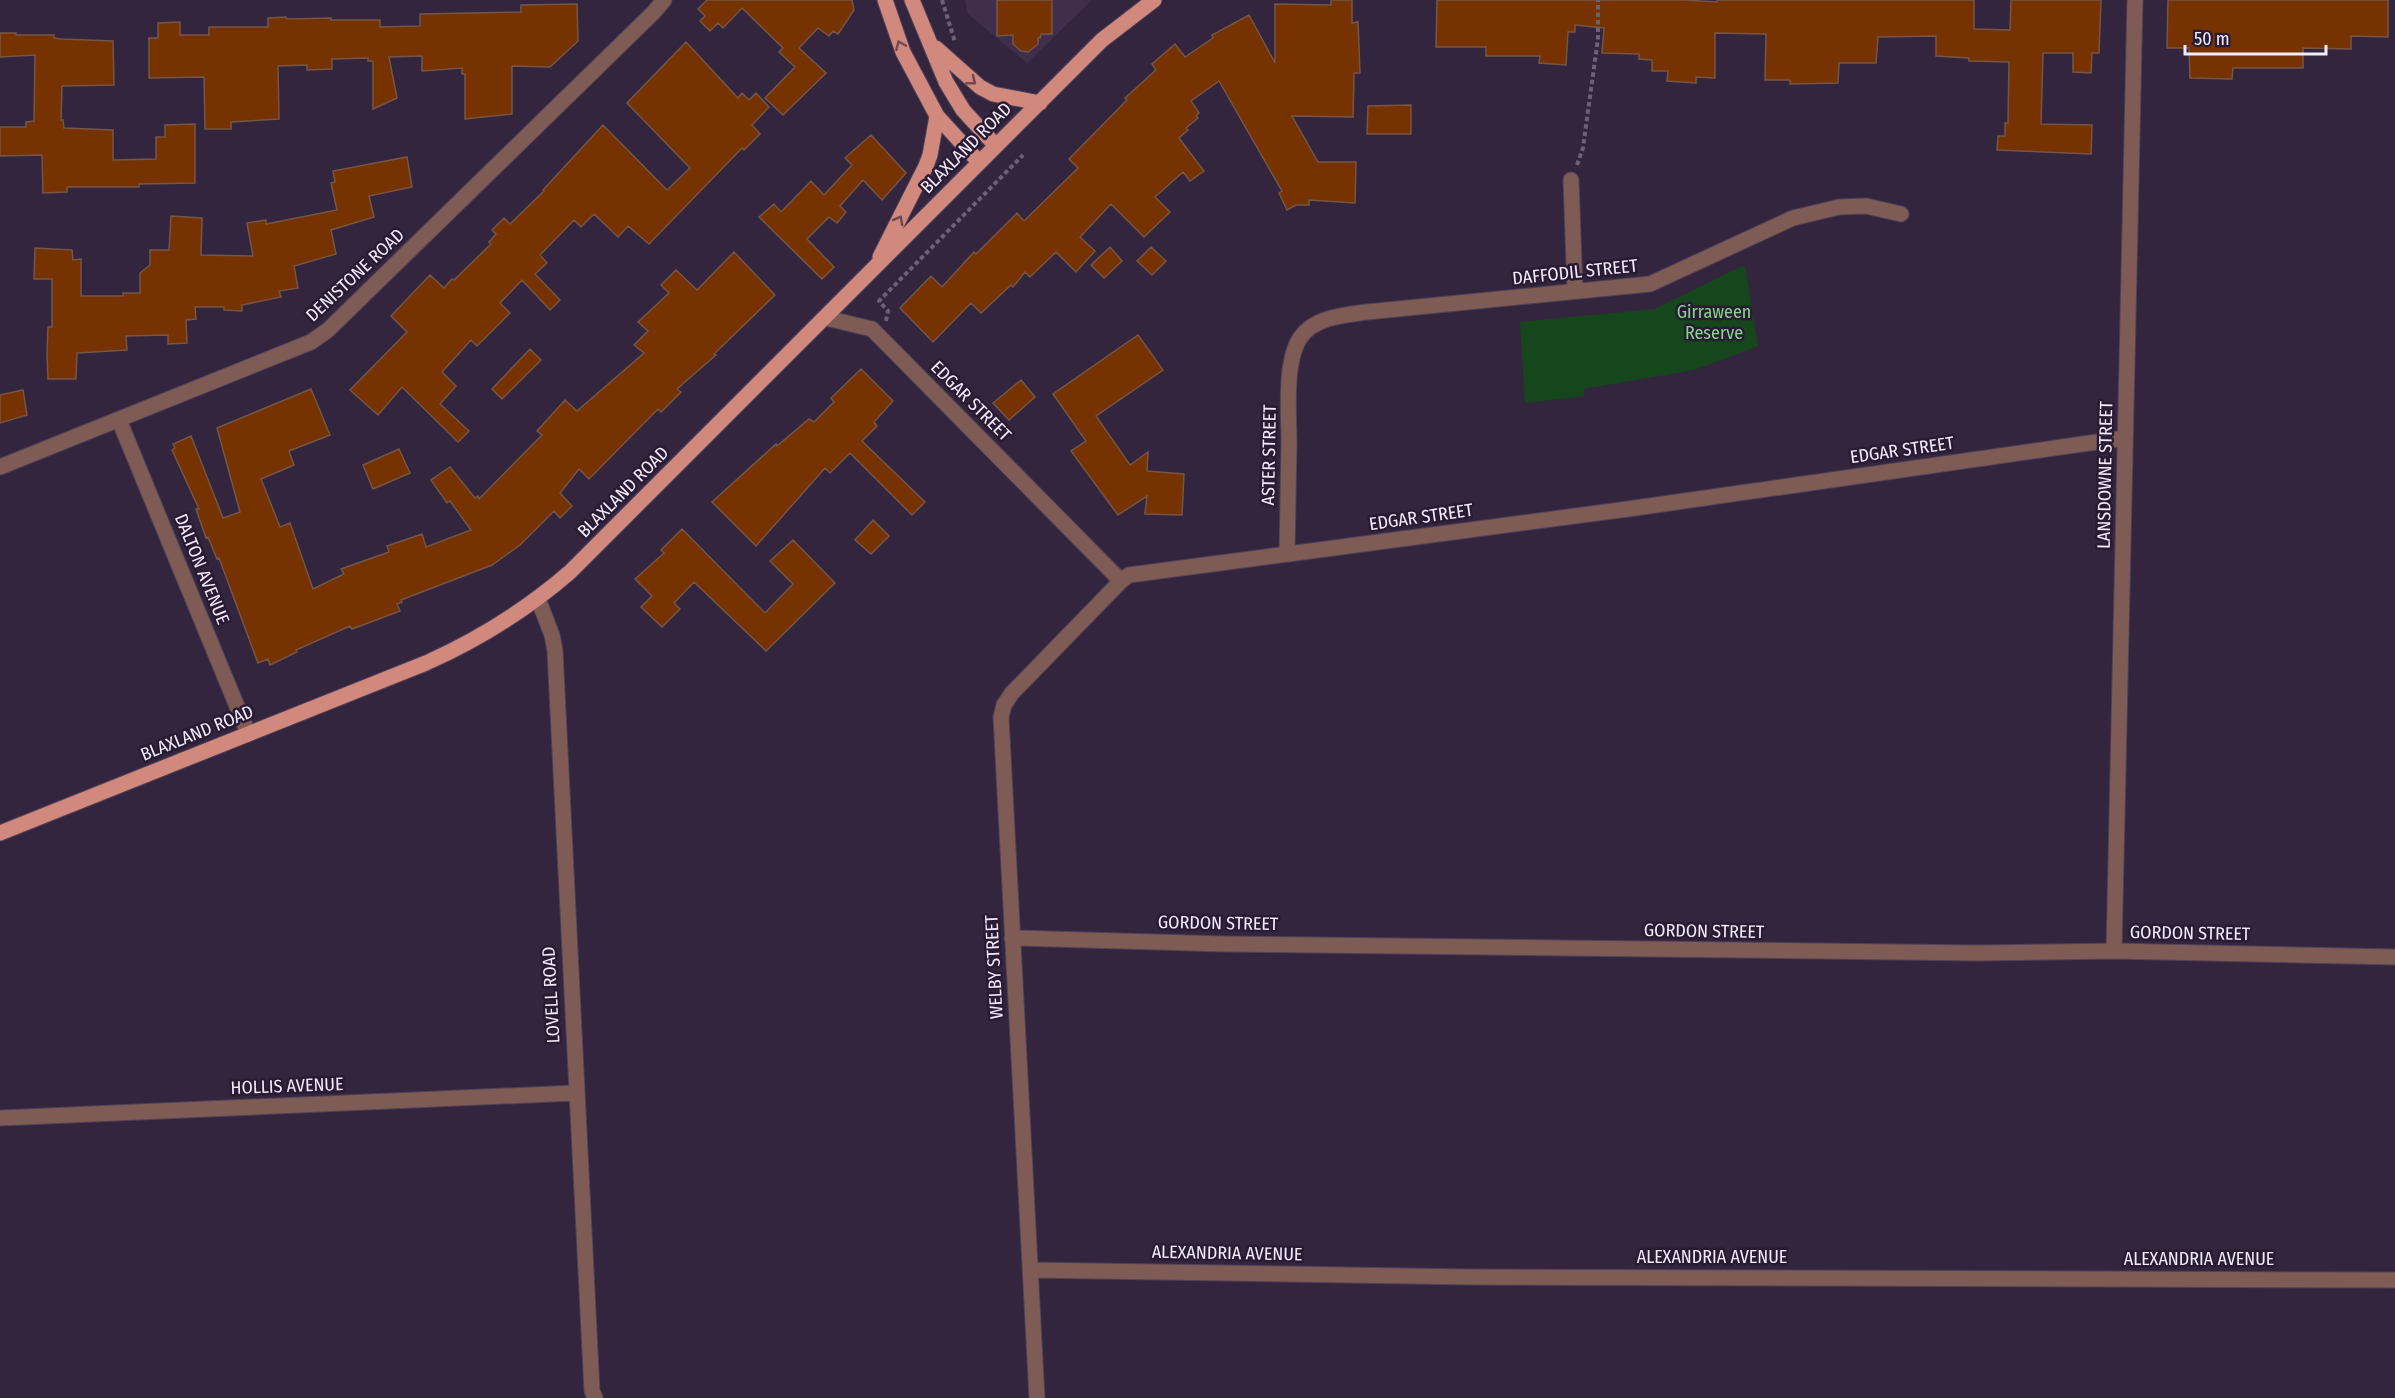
<svg xmlns="http://www.w3.org/2000/svg" width="2395" height="1398" viewBox="0 0 2395 1398" font-family="'Fira Sans Condensed',sans-serif">
	<rect width="100%" height="100%" fill="#34253e"/>
	<!-- built -->
	<path fill="#402e4d" d="M965,0H1092L1027,63L968,14Z"/>
	<!-- green -->
	<path fill="#16471c" d="M1745,265L1758,346L1694,370L1583,389L1585,396L1525,403L1520,322L1654,309Z"/>
	<!-- building -->
	<path fill="#763201" stroke="#755646" stroke-width="1.5" d="M707,0H852L854,10L838,34L833,31L829,36L818,28L799,48L826,73L783,115L765,98L795,67L779,52L783,48L742,8L723,28L718,23L710,31L700,21L705,16L698,9Z
		M997,0H1052V34H1041L1040,38H1038V44L1028,52L1021,51L1013,44V35L997,36Z
		M1331,0H1352V23L1358,22L1360,73H1354L1353,117L1292,116L1318,162H1356L1355,203L1309,200V205H1296L1287,210L1279,193L1282,191L1219,81L1191,101L1199,113L1196,116L1198,118L1186,128L1188,130L1179,138L1204,171L1190,181L1183,172L1155,197L1170,212L1144,237L1111,204L1080,237L1095,251L1076,272L1056,252L1030,277L1025,272L1013,287L1011,285L981,313L971,303L933,342L900,308L931,276L942,287L974,252L976,254L1017,213L1024,221L1078,168L1069,159L1127,100L1125,98L1156,70L1152,64L1175,44L1185,57L1213,38L1212,35L1249,15L1275,63V4L1331,5Z
		M1437,0H1684L1717,2V0H1974V29L2010,30L2011,0H2101L2099,53H2092L2091,73L2073,72V53H2043L2041,124L2092,125L2091,154L1997,150L1998,136H2005V123H2008L2009,62L1969,61V58L1936,56V36L1878,37L1876,63H1839L1838,83L1790,84V80H1765L1766,34L1715,33V78L1696,77V83L1667,81L1668,71H1652V60L1639,59V54L1602,53L1604,28L1575,25V32H1568L1566,65L1539,63L1540,56H1486V47H1436Z
		M2168,0H2388V37L2351,36V49L2303,48V68H2233L2232,79L2190,78L2189,48H2167Z
		M577,4L578,41L550,67L512,66V114L465,119V74H462V68L422,71V56L389,57L397,98L373,109V61H368V58L332,59V69L307,70V65L278,66L279,119L231,122V129H205L204,77L149,78V38H158V23L180,22V35H209V27H268V18L286,17L287,19L331,18V20H380V27L420,26V14L521,12V5Z
		M0,33H16V35H54V38L61,39L113,41L114,85L62,86L61,120H63L64,128L113,130V160L156,159V137H165V125L195,124V183L139,184V187H67V192L43,193L42,155L0,156V127H26V122L34,121L35,55L0,57Z
		M686,42L738,98L742,93L749,100L756,93L769,107L752,125L760,134L744,150L742,148L649,244L628,226L618,237L594,214L581,227L574,220L540,255L547,263L535,274L560,300L550,310L522,280L500,303L510,313L477,346L471,340L442,372L456,386L440,404L469,431L458,442L402,387L378,415L350,390L407,332L391,316L430,275L444,288L452,279L454,280L491,244L489,242L496,234L492,230L504,218L510,224L544,191L543,190L603,125L667,190L690,168L627,103Z
		M1411,105V134H1367L1368,106Z
		M871,135L906,173L882,200L863,180L840,206L846,212L837,223L829,217L807,239L834,267L822,279L759,217L774,204L781,212L811,181L824,195L852,165L845,158Z
		M407,157L412,187L369,196L374,217L331,230L336,254L294,266L298,288L279,291L281,297L242,305V311L224,310V307H195L196,319L186,320L187,343L168,344V335L126,336L127,350L77,353L76,379H48L47,354L48,327H52V279H34L35,248L72,250L73,260L81,259V296H123V293H140V273L150,265V250H169L171,216L202,218L201,255L253,256L247,223L266,220V224L337,210L331,183L335,182L333,171Z
		M1110,247L1122,261L1104,278L1091,265Z
		M1151,247L1166,261L1152,275L1137,261Z
		M734,252L775,295L714,354L716,355L677,389L681,392L661,412L658,409L589,479L579,469L560,493L572,506L560,518L554,511L520,545L492,565L401,600L402,602L397,604L400,611L352,629L350,626L296,650L297,652L270,665L268,659L258,663L219,558L217,559L208,537L206,538L196,509H199L172,450L175,448L173,444L191,436L223,518L240,512L217,428L311,389L330,435L289,451L294,465L261,479L280,527L290,523L313,589L344,574L341,569L389,552L387,546L422,534L426,547L471,530L450,501L447,503L431,480L450,467L475,498L478,496L479,499L542,435L537,431L565,400L577,411L644,353L634,345L648,331L638,322L669,293L661,285L676,270L697,290Z
		M1138,335L1163,370L1096,416L1130,465L1148,452L1147,471L1184,474L1182,515L1145,514L1147,496L1118,515L1071,451L1086,441L1053,394Z
		M530,349L541,360L502,399L492,389Z
		M861,369L893,401L874,422L877,426L862,441L925,502L912,515L850,453L830,473L825,468L756,546L712,502L776,444L777,446L809,419L814,422L834,402L831,398Z
		M1021,380L1035,397L1009,420L993,403Z
		M23,390L27,415L0,423V395Z
		M399,449L410,473L373,489L363,465Z
		M873,520L889,536L871,554L855,540Z
		M682,529L765,613L793,584L770,561L793,540L835,583L766,651L694,582L674,603L680,609L662,627L641,607L652,596L635,579L664,553L661,550Z"/>
	<g fill="none" stroke-linecap="round" stroke-linejoin="round">
		<defs>
			<path id="minor" d="M1571,180L1575,291
				M826,318L872,329L1121,581
				M119,420L248,733
				M0,467L311,342L328,330L654,12L664,0
				M1287,554C1288,517 1288,480 1289,443C1289,414 1284,363 1300,338C1314,317 1344,315 1367,312L1650,284L1793,218L1839,207L1866,206L1901,214
				M538,599L552,635L555,651L592,1391L595,1398
				M1012,938L1226,944L1563,948L1977,953L2114,951L2395,957
				M2114,951L2135,0
				M0,1118L575,1093
				M1030,1270L1469,1277L2395,1280
				M1037,1398L1001,717L1004,705L1012,693L1121,581L1129,575L1628,509L2125,438"/>
			<path id="major" d="M885,0L903,52L937,116L979,162
				M912,0L946,82L963,110L996,146
				M936,48L980,87L993,94L1040,103
				M880,257L926,166L930,155L937,116
				M0,833L426,663C480,639 526,610 570,572L1102,40L1154,0"/>
		</defs>
		<!-- minor casing -->
		<use href="#minor" stroke="#4f4158" stroke-width="17"/>
		<!-- major casing -->
		<use href="#major" stroke="#4f4158" stroke-width="17"/>
		<!-- path -->
		<path stroke="#6e6077" stroke-width="4" stroke-dasharray="4.5 3" stroke-linecap="butt" d="M942,0L955,42
			M1577,165L1583,148L1598,38V0
			M886,321L888,311L879,301L1023,155"/>
		<!-- minor -->
		<use href="#minor" stroke="#7f5b55" stroke-width="15"/>
		<!-- major -->
		<use href="#major" stroke="#d1887d" stroke-width="15"/>
	</g>
	<!-- one-way arrows -->
	<defs><path id="oneway-chevron" d="M-2-3.5L2.5 0L-2 3.5" fill="none" stroke-width="1.6" stroke-linecap="round" stroke-linejoin="round" transform="scale(1.5)"/></defs>
	<g stroke="#6d4751">
		<use href="#oneway-chevron" transform="translate(900 45) rotate(-113)"/>
		<use href="#oneway-chevron" transform="translate(972 81) rotate(39)"/>
		<use href="#oneway-chevron" transform="translate(899 220) rotate(-62)"/>
	</g>
	<g text-anchor="middle" stroke-width="5" stroke-linejoin="round" paint-order="stroke">
		<!-- street labels -->
		<g font-size="18" fill="#f3eafb" stroke="#2a1b34">
			<text transform="translate(966 148) rotate(-45)" y="6">BLAXLAND ROAD</text>
			<text transform="translate(1575 272) rotate(-6)" y="6">DAFFODIL STREET</text>
			<text transform="translate(355 275) rotate(-43)" y="6">DENISTONE ROAD</text>
			<text transform="translate(971 401) rotate(45)" y="6">EDGAR STREET</text>
			<text transform="translate(1902 450) rotate(-8)" y="6">EDGAR STREET</text>
			<text transform="translate(1269 455) rotate(-89)" y="6">ASTER STREET</text>
			<text transform="translate(2105 475) rotate(-89)" y="6">LANSDOWNE STREET</text>
			<text transform="translate(623 492) rotate(-45)" y="6">BLAXLAND ROAD</text>
			<text transform="translate(1421 517) rotate(-8)" y="6">EDGAR STREET</text>
			<text transform="translate(202 569) rotate(68)" y="6">DALTON AVENUE</text>
			<text transform="translate(197 733) rotate(-22)" y="6">BLAXLAND ROAD</text>
			<text transform="translate(1218 923) rotate(1)" y="6">GORDON STREET</text>
			<text transform="translate(1704 931) rotate(1)" y="6">GORDON STREET</text>
			<text transform="translate(2190 933) rotate(1)" y="6">GORDON STREET</text>
			<text transform="translate(994 967) rotate(-93)" y="6">WELBY STREET</text>
			<text transform="translate(551 995) rotate(-93)" y="6">LOVELL ROAD</text>
			<text transform="translate(287 1086) rotate(-2)" y="6">HOLLIS AVENUE</text>
			<text transform="translate(1227 1253) rotate(1)" y="6">ALEXANDRIA AVENUE</text>
			<text x="1712" y="1263">ALEXANDRIA AVENUE</text>
			<text x="2199" y="1265">ALEXANDRIA AVENUE</text>
		</g>
		<!-- park labels -->
		<g font-size="18" fill="#83d888" stroke="#2a1b34">
			<text x="1714" y="318">Girraween<tspan x="1714" dy="21">Reserve</tspan></text>
		</g>
	</g>
	<!-- scale -->
	<path d="M2185 45v9h141v-9" fill="none" stroke="#f3eafb" stroke-width="3"/>
	<text x="2194" y="45" font-size="18" fill="#f3eafb" stroke="#2a1b34" stroke-width="4.5" paint-order="stroke">50 m</text>
</svg>
